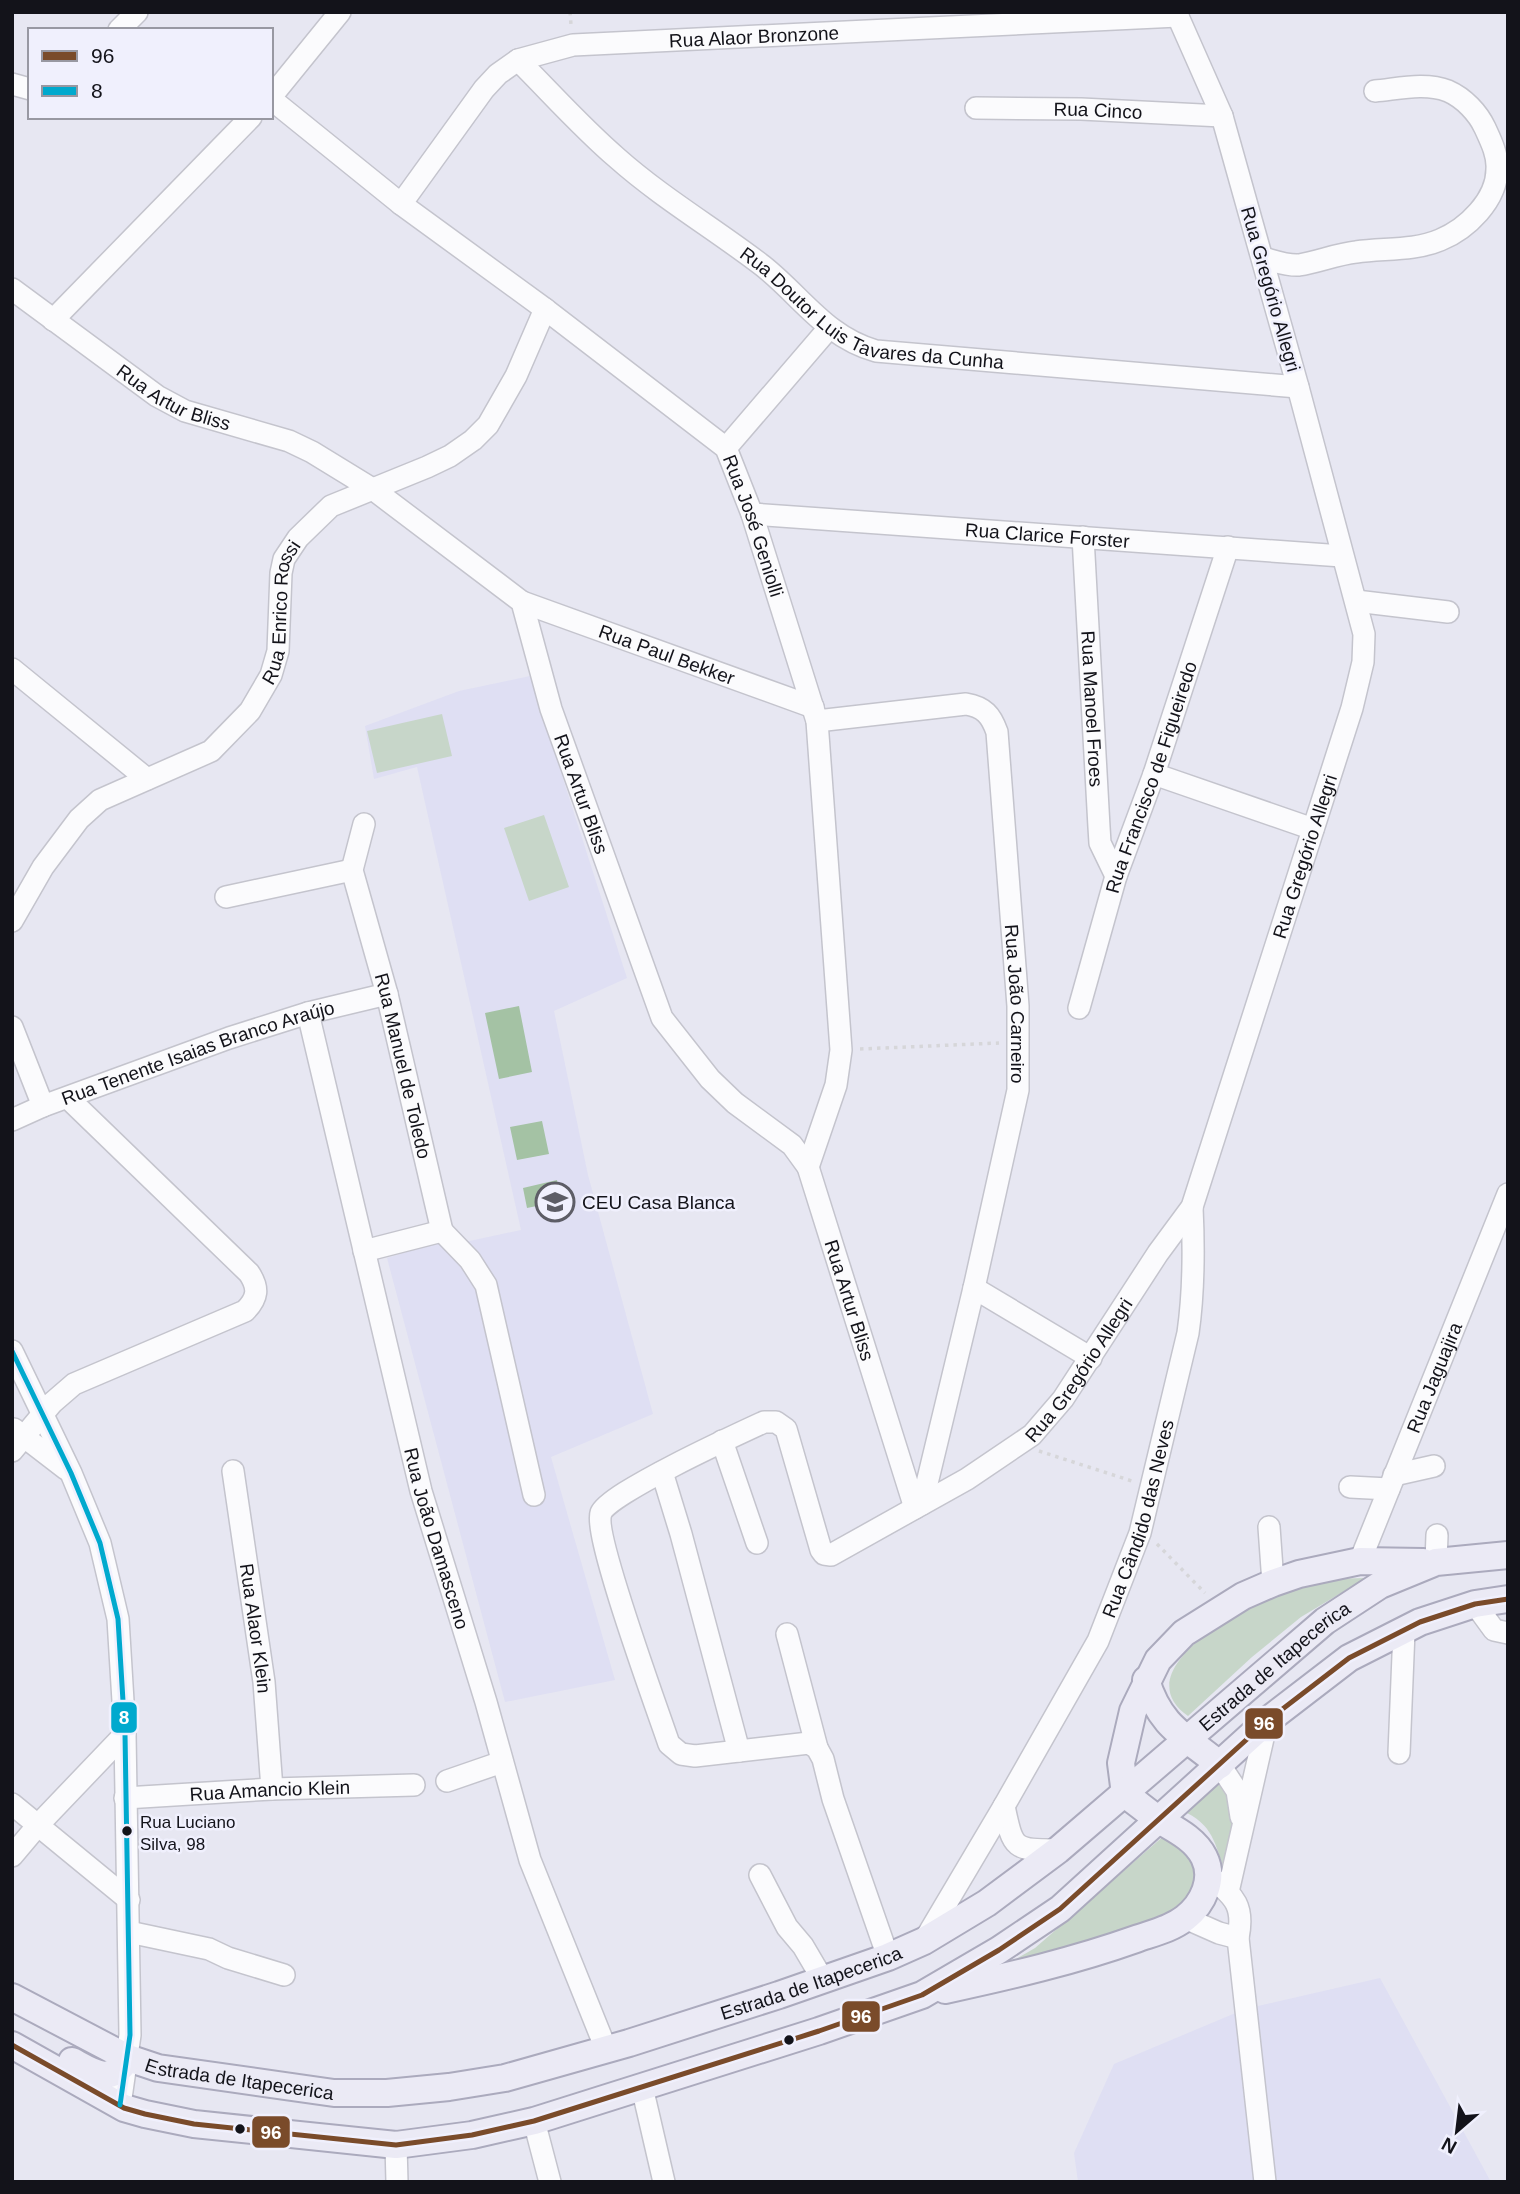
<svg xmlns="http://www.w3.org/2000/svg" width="1520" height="2194" viewBox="0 0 1520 2194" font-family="Helvetica,sans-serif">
	<rect width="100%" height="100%" fill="#e7e7f2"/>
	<!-- built -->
	<path fill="#dfdff3" d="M530,676L627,978L554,1011L588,1175L653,1414L551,1457L615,1680L505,1702L387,1258L446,1240L451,1245L521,1230L417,767L374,779L365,726L459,691Z
		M1380,1978L1491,2182H1078L1074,2153L1114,2064L1245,2009Z"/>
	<!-- green -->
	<path fill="#c7d6c9" d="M442,714L452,756L377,773L367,731Z
		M544,815L569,887L529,901L504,828Z
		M1366,1578L1301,1617L1252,1657L1188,1716C1122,1669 1249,1604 1287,1590C1312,1581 1339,1578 1366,1578Z
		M1223,1780H1226L1234,1828L1227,1876C1215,1848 1216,1828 1187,1813Z
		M1166,1834L1188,1847L1200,1877L1183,1915L999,1969L1035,1948Z"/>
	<!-- water -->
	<path fill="#a4c2a4" d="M519,1006L532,1072L499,1079L485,1013Z
		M542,1121L549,1154L517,1160L510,1127Z
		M557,1180L561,1201L527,1208L523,1188Z"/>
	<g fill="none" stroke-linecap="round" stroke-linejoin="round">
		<defs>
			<g id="minor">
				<path d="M119,30L137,12"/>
				<path id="s1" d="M518,60C551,93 582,128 617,158C662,198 715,229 763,266C802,297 826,337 876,351L1298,387"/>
				<path d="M12,84L30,89"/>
				<path d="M271,97L340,12"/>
				<path id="s2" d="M271,99L401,204L545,309L726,448L752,514L817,721L841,1050L836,1085L808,1167"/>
				<path id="s3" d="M976,108L1081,109L1222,116"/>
				<path id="s4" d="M401,204L484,89L498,74L518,60L573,45L1178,16"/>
				<path d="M1263,258C1274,261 1288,266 1299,265C1318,262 1337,254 1356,252C1384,248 1414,251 1440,240C1467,229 1497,200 1497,169C1498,155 1491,141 1485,128C1478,113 1464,98 1448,91C1425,82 1398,89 1375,91"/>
				<path id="s5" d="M12,289L157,396L185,411L289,441L312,452L374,490L522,602L551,709L662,1018L710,1079L735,1103L792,1145L808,1167L915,1508"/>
				<path d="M53,320L251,117"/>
				<path d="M726,448L829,328"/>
				<path id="s6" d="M752,514L1342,556"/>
				<path id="s7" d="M1083,537L1099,827L1100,843L1116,876"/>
				<path d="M1356,601L1448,612"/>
				<path id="s8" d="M522,602L813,707"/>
				<path d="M12,669L147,779"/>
				<path id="s9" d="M817,721L966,704C984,707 991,715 997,732L1018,1006V1090L974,1288L922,1504"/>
				<path d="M1154,774L1313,829"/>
				<path id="s10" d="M364,824L352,870L387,994L442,1231"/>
				<path d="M226,897L352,870"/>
				<path id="s11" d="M12,921L43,867L79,819L100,800L211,751L250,711L271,675L278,651L281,573L284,559L298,538L331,506L427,467L450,456L473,440L488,425L516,376L545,309"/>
				<path id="s12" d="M1079,1008L1116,876L1154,774L1228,547"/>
				<path id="s13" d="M308,1013L421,1491L486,1702L530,1860L606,2049"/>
				<path d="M12,1027L43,1106"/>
				<path id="s14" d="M12,1120L43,1106L229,1038L308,1013L387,994"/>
				<path d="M442,1231L470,1260L486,1285L534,1495"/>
				<path d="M364,1251L442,1231"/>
				<path d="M974,1288L1091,1358"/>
				<path d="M12,1351L71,1473L100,1543L118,1619L125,1734L130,2035L120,2105"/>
				<path d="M14,1429L66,1469"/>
				<path d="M722,1441L757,1543"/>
				<path d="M12,1451L52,1403L74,1384L245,1311C258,1298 259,1288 249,1273L68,1098"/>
				<path id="s15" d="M233,1471L264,1682L272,1789"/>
				<path d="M662,1472L681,1534L739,1751"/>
				<path d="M1394,1475L1434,1466"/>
				<path d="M1350,1487L1389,1489"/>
				<path d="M1269,1527L1273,1583"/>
				<path id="s16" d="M1360,1561L1508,1194"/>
				<path d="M1436,1562L1437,1535"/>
				<path d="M1475,1604L1494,1630L1508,1633"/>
				<path d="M787,1634L817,1748"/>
				<path d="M1399,1753L1404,1631"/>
				<path d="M1220,1765L1237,1791L1241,1817"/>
				<path d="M447,1781L502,1762"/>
				<path id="s17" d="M125,1798L272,1789L414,1785"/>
				<path d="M12,1804L129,1900"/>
				<path d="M1004,1806C1013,1850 1014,1850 1058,1850"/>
				<path d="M12,1856L39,1824L125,1734"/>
				<path d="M760,1875L787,1927L803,1946L823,1980"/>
				<path d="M1209,1875C1233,1896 1245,1904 1238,1938L1265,2182"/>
				<path d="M1228,1892L1267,1721"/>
				<path d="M1185,1918L1219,1933L1238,1938"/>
				<path d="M129,1932L209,1949L228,1958L284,1975"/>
				<path id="s18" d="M924,1941L1004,1806L1098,1641L1140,1533L1188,1333C1194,1291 1194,1249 1192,1207"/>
				<path id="s19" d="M888,1957L833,1799L823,1759L817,1748L809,1743L695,1756L681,1754L669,1744C658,1711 593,1535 601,1513C609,1493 738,1434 764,1422H776L786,1429L821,1550L824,1554L831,1555L967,1479L1032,1435L1063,1399L1158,1253L1192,1207L1352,708L1363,662L1364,634L1298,387L1222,116L1176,12"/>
				<path d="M642,2087L664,2182"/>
				<path d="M534,2121L550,2182"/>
				<path d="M396,2145L397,2182"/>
			</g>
			<g id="major">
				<path d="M1146,1680C1160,1727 1185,1736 1220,1765"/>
				<path d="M945,1990C1010,1976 1074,1961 1136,1939C1153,1933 1171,1929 1185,1918C1203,1904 1215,1879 1204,1857C1195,1839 1176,1830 1159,1820C1148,1812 1137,1803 1125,1794L1121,1763L1133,1711L1158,1660L1184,1633L1243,1596L1273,1583L1299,1574L1360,1561L1423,1562"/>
				<path id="s20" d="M12,1997L128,2058L158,2068L334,2093H387L449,2087L505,2078L629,2043L779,1995L888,1957L924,1941L987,1903L1058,1850L1325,1621L1380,1585L1436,1562L1508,1555"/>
				<path d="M12,2045L124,2108L145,2114L194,2124L396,2145L472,2135L534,2121L819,2031L922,1995L999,1950L1060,1909L1267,1721L1349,1658L1420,1622L1475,1604L1508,1599"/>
				<path d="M72,2061C96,2074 110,2085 128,2058"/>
			</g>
		</defs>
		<!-- minor casing -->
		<use href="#minor" stroke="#c4c4cd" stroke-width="24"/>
		<!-- major casing -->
		<use href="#major" stroke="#abaabd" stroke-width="30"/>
		<!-- path -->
		<path stroke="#d6d6d9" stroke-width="3.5" stroke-dasharray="3.5 5" stroke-linecap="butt" d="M570,12L571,25
			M860,1049L999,1043
			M1039,1451L1135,1482
			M1157,1544L1205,1593"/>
		<!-- minor -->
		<use href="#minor" stroke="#fbfbfd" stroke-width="21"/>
		<!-- major -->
		<use href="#major" stroke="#ebeaf5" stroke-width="26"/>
		<defs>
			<path id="bus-1" d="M12,2045L124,2108L145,2114L194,2124L396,2145L472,2135L534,2121L819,2031L922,1995L999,1950L1060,1909L1267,1721L1349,1658L1420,1622L1475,1604L1508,1599"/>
			<path id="bus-2" d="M12,1351L71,1473L100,1543L118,1619L125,1734L130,2035L120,2105"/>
		</defs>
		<!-- bus-1 casing -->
		<use href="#bus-1" stroke="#f0f0fd" stroke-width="10"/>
		<!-- bus-2 casing -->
		<use href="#bus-2" stroke="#f0f0fd" stroke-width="10"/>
		<!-- bus-1 -->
		<use href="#bus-1" stroke="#7a4b2a" stroke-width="5"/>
		<!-- bus-2 -->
		<use href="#bus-2" stroke="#00a9ce" stroke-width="5"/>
	</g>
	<!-- icons -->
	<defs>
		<symbol id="school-ring" viewBox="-11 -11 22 22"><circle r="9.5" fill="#f0f0fd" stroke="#5d5d66" stroke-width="1.5"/><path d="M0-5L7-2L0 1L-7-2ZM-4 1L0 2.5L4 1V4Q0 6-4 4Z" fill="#5d5d66"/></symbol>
	</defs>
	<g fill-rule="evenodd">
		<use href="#school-ring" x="533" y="1180" width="44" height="44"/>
	</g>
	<!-- markers -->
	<g fill="#13131a" stroke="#f0f0fd" stroke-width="2.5">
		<circle cx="127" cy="1831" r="6"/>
		<circle cx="789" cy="2040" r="6"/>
		<circle cx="240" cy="2129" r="6"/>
	</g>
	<g text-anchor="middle" stroke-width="5" stroke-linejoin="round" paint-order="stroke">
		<!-- bus labels -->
		<g font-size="17" fill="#13131a" stroke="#f0f0fd" text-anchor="start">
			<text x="140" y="1828">Rua Luciano<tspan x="140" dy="22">Silva, 98</tspan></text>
		</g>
		<!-- street labels -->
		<g font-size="19" fill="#13131a" stroke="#f0f0fd">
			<text dy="7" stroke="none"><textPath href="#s4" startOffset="425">Rua Alaor Bronzone</textPath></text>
			<text dy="7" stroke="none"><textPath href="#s3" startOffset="122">Rua Cinco</textPath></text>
			<text transform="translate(1271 289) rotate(74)" y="7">Rua Gregório Allegri</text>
			<text dy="7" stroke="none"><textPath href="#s1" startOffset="444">Rua Doutor Luis Tavares da Cunha</textPath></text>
			<text dy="7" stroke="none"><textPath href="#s5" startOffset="196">Rua Artur Bliss</textPath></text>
			<text dy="7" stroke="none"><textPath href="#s2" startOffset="656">Rua José Geniolli</textPath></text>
			<text dy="7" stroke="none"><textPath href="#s6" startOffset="296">Rua Clarice Forster</textPath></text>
			<text dy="7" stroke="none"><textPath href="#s11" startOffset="434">Rua Enrico Rossi</textPath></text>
			<text dy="7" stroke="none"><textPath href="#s8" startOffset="154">Rua Paul Bekker</textPath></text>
			<text dy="7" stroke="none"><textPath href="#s7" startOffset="172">Rua Manoel Froes</textPath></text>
			<text dy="7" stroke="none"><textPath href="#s12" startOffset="242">Rua Francisco de Figueiredo</textPath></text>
			<text dy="7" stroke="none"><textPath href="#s5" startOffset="805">Rua Artur Bliss</textPath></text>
			<text dy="7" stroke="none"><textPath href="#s19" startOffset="1848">Rua Gregório Allegri</textPath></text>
			<text dy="7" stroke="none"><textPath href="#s9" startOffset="467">Rua João Carneiro</textPath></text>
			<text dy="7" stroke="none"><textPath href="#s14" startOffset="198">Rua Tenente Isaias Branco Araújo</textPath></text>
			<text dy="7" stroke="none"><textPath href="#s10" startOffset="250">Rua Manuel de Toledo</textPath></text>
			<text dy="7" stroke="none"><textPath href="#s5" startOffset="1393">Rua Artur Bliss</textPath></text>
			<text dy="7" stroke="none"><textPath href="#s19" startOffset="1281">Rua Gregório Allegri</textPath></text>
			<text dy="7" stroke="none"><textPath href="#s16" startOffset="198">Rua Jaguajira</textPath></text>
			<text dy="7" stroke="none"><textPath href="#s18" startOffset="476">Rua Cândido das Neves</textPath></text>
			<text dy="7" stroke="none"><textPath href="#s13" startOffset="541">Rua João Damasceno</textPath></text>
			<text dy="7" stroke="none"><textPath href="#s15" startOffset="159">Rua Alaor Klein</textPath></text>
			<text dy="7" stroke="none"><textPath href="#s20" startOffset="1400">Estrada de Itapecerica</textPath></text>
			<text dy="7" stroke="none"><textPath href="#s17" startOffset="145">Rua Amancio Klein</textPath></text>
			<text dy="7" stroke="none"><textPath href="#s20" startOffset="833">Estrada de Itapecerica</textPath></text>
			<text dy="7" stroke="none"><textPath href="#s20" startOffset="245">Estrada de Itapecerica</textPath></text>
		</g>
		<!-- poi labels -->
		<g font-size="19" fill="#13131a" stroke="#f0f0fd" text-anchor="start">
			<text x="582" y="1209">CEU Casa Blanca</text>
		</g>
	</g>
	<g stroke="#f0f0fd" stroke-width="2.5">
		<rect x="110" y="1701" width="28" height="33" rx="7" fill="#00a9ce"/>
		<rect x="1244" y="1707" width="40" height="33" rx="7" fill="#7a4b2a"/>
		<rect x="841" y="2000" width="40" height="33" rx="7" fill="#7a4b2a"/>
		<rect x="251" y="2115" width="40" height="34" rx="7" fill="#7a4b2a"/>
	</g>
	<g font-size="19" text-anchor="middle" font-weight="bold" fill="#fff">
		<text x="124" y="1724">8</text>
		<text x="1264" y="1730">96</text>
		<text x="861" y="2023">96</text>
		<text x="271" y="2139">96</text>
	</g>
	<!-- border -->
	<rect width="1520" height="2194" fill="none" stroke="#13131a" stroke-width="28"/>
	<!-- legend -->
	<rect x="28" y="28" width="245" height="91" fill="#f0f0fd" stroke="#9898a2" stroke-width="2"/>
	<rect x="42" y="51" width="35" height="10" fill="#7a4b2a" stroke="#9898a2" stroke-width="2"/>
	<text x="91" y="63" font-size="21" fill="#13131a">96</text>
	<rect x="42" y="86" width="35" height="10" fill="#00a9ce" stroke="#9898a2" stroke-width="2"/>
	<text x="91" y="98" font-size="21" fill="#13131a">8</text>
	<!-- north arrow -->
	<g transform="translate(1457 2131) rotate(208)" stroke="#f0f0fd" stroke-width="5" paint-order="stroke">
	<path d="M0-5L12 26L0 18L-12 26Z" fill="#13131a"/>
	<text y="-10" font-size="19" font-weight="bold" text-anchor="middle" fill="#13131a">N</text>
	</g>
</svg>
